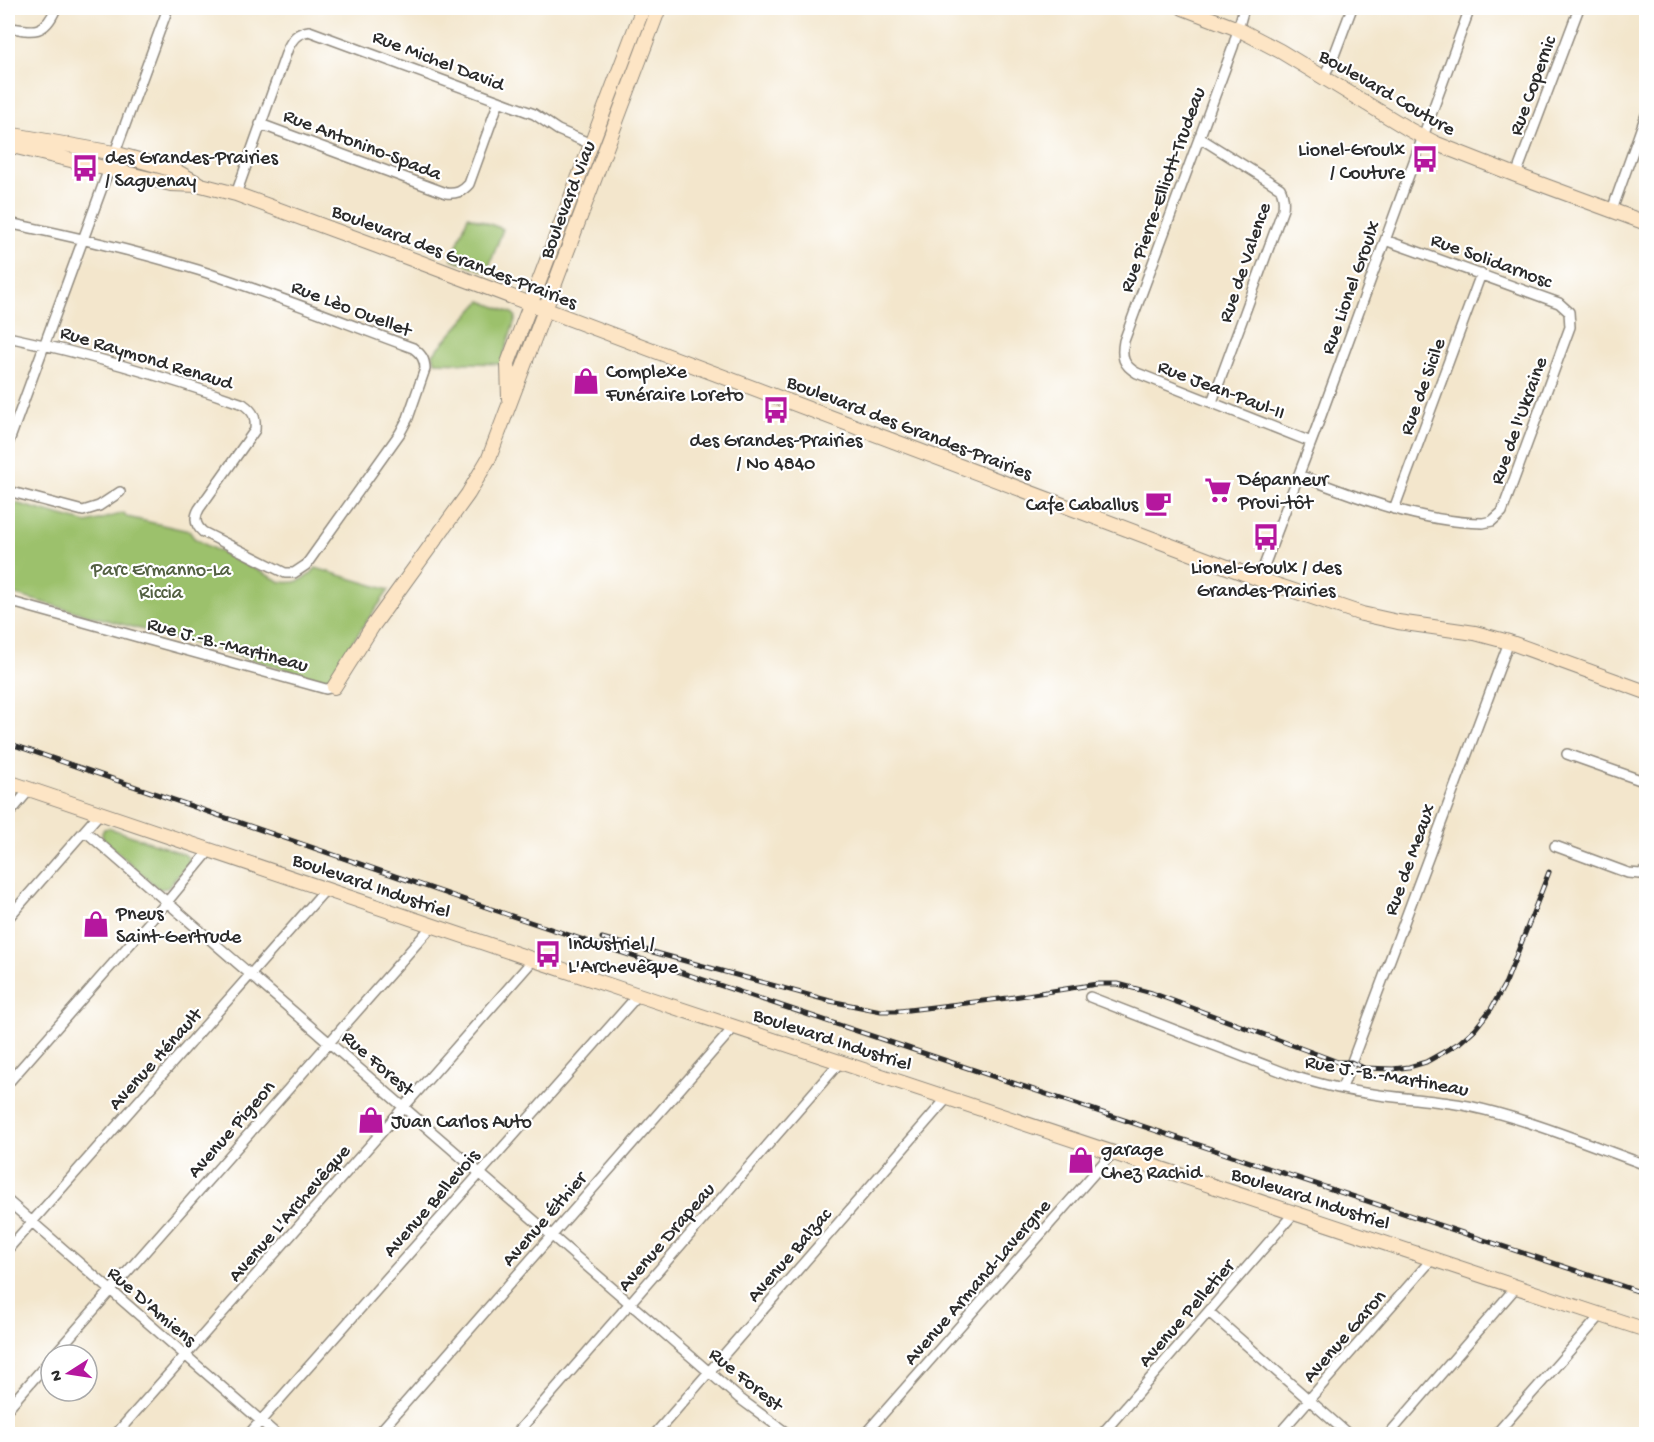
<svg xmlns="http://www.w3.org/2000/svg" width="1654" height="1442" viewBox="0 0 1654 1442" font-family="'Gochi Hand',sans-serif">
	<rect width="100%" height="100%" fill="#fff"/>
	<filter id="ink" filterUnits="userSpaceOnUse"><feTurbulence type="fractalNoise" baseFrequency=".0167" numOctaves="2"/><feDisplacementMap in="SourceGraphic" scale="12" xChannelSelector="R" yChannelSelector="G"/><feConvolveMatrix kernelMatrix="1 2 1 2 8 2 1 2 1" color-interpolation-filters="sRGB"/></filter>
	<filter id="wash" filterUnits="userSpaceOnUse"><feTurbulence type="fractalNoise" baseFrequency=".008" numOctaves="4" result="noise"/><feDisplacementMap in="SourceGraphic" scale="24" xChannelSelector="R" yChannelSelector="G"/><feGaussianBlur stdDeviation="1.35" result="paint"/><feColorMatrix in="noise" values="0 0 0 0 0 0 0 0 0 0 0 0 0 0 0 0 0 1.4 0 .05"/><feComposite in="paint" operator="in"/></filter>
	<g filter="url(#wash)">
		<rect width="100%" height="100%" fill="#f3e6cc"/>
		<!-- green -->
		<path fill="#9cc16c" stroke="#64764c" stroke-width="1.5" d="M468,216L503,229L487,272L452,259Z
			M481,301L512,313L516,317L502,360L503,364L435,362L433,354Z
			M8,501L87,523L124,513L127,517L189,531L194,538L206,545L281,582C296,584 306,580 316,568L389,590L351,644L334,675L331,679H322L8,593Z
			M109,828L184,854L189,858V863L167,888L159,889L103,839L102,833L104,829Z"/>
	</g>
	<g filter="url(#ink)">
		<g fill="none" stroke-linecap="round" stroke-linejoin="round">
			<defs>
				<path id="street" d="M1244,8L1233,47L1124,341C1121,357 1123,365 1137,373L1311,442
					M8,27C33,32 45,35 56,8
					M1323,77L1332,61L1352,8
					M260,124L446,193C456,194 462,192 469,184L499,101
					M1200,138L1280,188C1284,195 1284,201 1283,209L1212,402
					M1516,175L1579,8
					M236,194L288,48C293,38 297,33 309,31L534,114L558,130L591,144
					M1612,210L1646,115
					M8,223C72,236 135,251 198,270C271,293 342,322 413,348C421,354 425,359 425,369L408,418L400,433L306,565L294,573H285L203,532C195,525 194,518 199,509L255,430C256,417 254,412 243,404C166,377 88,354 8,337
					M8,444L168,8
					M1299,475C1358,498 1419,522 1483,523L1492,521L1502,512L1570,327L1569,312L1559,303L1385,240
					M8,491L83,511L99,506L120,492
					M1394,509L1481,274
					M1259,579L1315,432L1470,8
					M8,601L326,689L334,687
					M1567,754L1646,782
					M8,815L30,789
					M85,831L739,1398L788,1434
					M1555,846L1628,873L1641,874L1646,870
					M8,918L100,813
					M1090,997L1293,1076C1319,1084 1346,1091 1373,1094C1405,1099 1437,1100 1468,1106C1529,1119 1588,1144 1646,1165
					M8,1083L167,902L210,850
					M1342,1088L1509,642
					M8,1201L276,1434
					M8,1249L326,889
					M1209,1312L1348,1434
					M54,1355L433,925
					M8,1408L51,1359
					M116,1434L534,959
					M249,1434L638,995
					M378,1434L735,1026
					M516,1434L841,1061
					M655,1434L948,1097
					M865,1434L1113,1152
					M1102,1434L1295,1212
					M1279,1434L1433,1258
					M1389,1434L1517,1286
					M1496,1434L1601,1315"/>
				<path id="secondary" d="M1183,8L1238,29L1280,51L1410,130L1437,144L1516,175L1646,223
					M8,134L114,153L174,170L201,185L236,194L377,246L1259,579L1362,614L1398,622L1475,633L1509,642L1646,692
					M8,145L171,184L199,185
					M509,399L508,363L643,8
					M334,687L372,627L468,494L489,458L659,8
					M8,782L638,995L1646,1330"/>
			</defs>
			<!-- street casing -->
			<use href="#street" stroke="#8f887c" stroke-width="12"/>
			<!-- secondary casing -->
			<use href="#secondary" stroke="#8f887c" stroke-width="16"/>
			<!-- street -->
			<use href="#street" stroke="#fff" stroke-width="9"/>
			<!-- secondary -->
			<use href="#secondary" stroke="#fde5c5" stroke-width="14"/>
			<defs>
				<path id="rail" d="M8,743L509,915L1646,1294
					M602,938L830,1001L881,1011H900L1008,998L1097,984H1118L1152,993L1338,1062H1351L1364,1068L1393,1069L1409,1067L1426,1062L1442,1053L1459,1043L1475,1029L1491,1009L1506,982L1549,872"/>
			</defs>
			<!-- rail casing -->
			<use href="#rail" stroke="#2b2b2b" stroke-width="5"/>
			<!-- rail -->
			<use href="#rail" stroke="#fff" stroke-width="3" stroke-dasharray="9" stroke-linecap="butt"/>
		</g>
	</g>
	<!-- icons -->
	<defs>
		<symbol id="bus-bare" viewBox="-9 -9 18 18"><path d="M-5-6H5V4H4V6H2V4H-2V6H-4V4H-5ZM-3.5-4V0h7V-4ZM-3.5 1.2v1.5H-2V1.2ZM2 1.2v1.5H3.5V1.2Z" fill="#b5179e" stroke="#fff" stroke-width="2.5" paint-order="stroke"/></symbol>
		<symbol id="shop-bare" viewBox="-9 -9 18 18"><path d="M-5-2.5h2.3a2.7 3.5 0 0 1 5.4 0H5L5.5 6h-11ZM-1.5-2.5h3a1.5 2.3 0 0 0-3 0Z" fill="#b5179e" stroke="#fff" stroke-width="2.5" paint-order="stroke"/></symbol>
		<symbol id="supermarket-bare" viewBox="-9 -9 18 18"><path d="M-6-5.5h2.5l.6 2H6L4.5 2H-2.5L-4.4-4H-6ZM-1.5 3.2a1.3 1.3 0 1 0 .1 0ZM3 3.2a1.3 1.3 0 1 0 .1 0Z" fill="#b5179e" stroke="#fff" stroke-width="2.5" paint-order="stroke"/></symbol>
		<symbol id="cafe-bare" viewBox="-9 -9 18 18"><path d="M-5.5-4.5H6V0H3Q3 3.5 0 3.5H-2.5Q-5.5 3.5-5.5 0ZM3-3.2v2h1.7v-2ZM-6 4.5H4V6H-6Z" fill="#b5179e" stroke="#fff" stroke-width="2.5" paint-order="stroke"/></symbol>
	</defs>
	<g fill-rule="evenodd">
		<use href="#bus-bare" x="1406" y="140" width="38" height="38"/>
		<use href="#bus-bare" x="66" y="149" width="38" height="38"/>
		<use href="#shop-bare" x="567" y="362" width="38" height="38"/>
		<use href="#bus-bare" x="757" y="391" width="38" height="38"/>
		<use href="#supermarket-bare" x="1199" y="471" width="38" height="38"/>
		<use href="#cafe-bare" x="1139" y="484" width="38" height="38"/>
		<use href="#bus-bare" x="1247" y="518" width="38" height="38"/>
		<use href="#shop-bare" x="77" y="905" width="38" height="38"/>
		<use href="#bus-bare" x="529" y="935" width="38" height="38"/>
		<use href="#shop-bare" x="352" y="1101" width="38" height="38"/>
		<use href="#shop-bare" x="1062" y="1141" width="38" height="38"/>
	</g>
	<g text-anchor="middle" stroke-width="4.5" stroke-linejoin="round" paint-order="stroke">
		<!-- street labels -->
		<g font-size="20" fill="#2b2b2b" stroke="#fff">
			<text transform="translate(439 59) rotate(21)" y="7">Rue Michel David</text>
			<text transform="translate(1531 85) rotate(-70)" y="7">Rue Copernic</text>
			<text transform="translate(1388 91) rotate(30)" y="7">Boulevard Couture</text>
			<text transform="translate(363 143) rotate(21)" y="7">Rue Antonino-Spada</text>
			<text transform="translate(1161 189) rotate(-70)" y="7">Rue Pierre-Elliott-Trudeau</text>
			<text transform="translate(566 199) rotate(-69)" y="7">Boulevard Viau</text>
			<text transform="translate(455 255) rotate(21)" y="7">Boulevard des Grandes-Prairies</text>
			<text transform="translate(1492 259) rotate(20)" y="7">Rue Solidarnosc</text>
			<text transform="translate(1243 262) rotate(-71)" y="7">Rue de Valence</text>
			<text transform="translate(1349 287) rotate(-70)" y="7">Rue Lionel Groulx</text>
			<text transform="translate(352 307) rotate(21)" y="7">Rue Lèo Ouellet</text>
			<text transform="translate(147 356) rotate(17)" y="7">Rue Raymond Renaud</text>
			<text transform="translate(1421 386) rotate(-70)" y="7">Rue de Sicile</text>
			<text transform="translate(1222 388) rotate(21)" y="7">Rue Jean-Paul-II</text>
			<text transform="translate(1517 420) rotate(-70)" y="7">Rue de l'Ukraine</text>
			<text transform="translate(910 426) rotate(21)" y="7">Boulevard des Grandes-Prairies</text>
			<text transform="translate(228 643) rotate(15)" y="7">Rue J.-B.-Martineau</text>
			<text transform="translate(1408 859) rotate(-70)" y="7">Rue de Meaux</text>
			<text transform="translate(372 884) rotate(19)" y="7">Boulevard Industriel</text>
			<text transform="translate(833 1038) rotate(18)" y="7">Boulevard Industriel</text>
			<text transform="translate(154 1058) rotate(-48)" y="7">Avenue Hénault</text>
			<text transform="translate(379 1062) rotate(41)" y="7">Rue Forest</text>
			<text transform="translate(1387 1074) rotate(10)" y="7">Rue J.-B.-Martineau</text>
			<text transform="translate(230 1128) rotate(-49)" y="7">Avenue Pigeon</text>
			<text transform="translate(1311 1197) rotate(18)" y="7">Boulevard Industriel</text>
			<text transform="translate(430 1202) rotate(-49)" y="7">Avenue Bellevois</text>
			<text transform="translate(288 1212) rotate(-49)" y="7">Avenue L'Archevêque</text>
			<text transform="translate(543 1218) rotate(-49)" y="7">Avenue Éthier</text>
			<text transform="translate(665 1236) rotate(-49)" y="7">Avenue Drapeau</text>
			<text transform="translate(788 1254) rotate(-49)" y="7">Avenue Balzac</text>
			<text transform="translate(976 1281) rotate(-49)" y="7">Avenue Armand-Lavergne</text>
			<text transform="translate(153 1305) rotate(41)" y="7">Rue D'Amiens</text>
			<text transform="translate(1185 1312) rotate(-49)" y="7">Avenue Pelletier</text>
			<text transform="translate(1343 1335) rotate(-49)" y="7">Avenue Garon</text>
			<text transform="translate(747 1378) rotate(39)" y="7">Rue Forest</text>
		</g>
		<!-- poi labels -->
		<g font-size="20" fill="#2b2b2b" stroke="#fff" text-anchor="start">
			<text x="1405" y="155" text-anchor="end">Lionel-Groulx<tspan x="1405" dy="23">/ Couture</tspan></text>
			<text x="105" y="163">des Grandes-Prairies<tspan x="105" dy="23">/ Saguenay</tspan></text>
			<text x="606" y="377">Complexe<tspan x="606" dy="23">Funéraire Loreto</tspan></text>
			<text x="776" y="446" text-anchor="middle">des Grandes-Prairies<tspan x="776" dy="23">/ No 4840</tspan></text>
			<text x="1238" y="485">Dépanneur<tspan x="1238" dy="23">Provi-tôt</tspan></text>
			<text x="1138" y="510" text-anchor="end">Cafe Caballus</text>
			<text x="1266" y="573" text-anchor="middle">Lionel-Groulx / des<tspan x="1266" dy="23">Grandes-Prairies</tspan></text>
			<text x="116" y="919">Pneus<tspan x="116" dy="23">Saint-Gertrude</tspan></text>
			<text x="568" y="949">Industriel /<tspan x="568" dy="23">L'Archevêque</tspan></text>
			<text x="391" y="1127">Juan Carlos Auto</text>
			<text x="1101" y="1155">garage<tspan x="1101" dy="23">Chez Rachid</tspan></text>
		</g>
		<!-- park labels -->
		<g font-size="20" fill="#536042" stroke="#fff">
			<text x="161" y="575">Parc Ermanno-La<tspan x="161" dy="23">Riccia</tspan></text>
		</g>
	</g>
	<!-- margin -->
	<rect width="1654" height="1442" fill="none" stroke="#fff" stroke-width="30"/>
	<!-- north arrow -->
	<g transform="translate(69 1373) rotate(258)"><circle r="28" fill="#ffffff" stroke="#aaaaaa" stroke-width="1.5"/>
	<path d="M0-4.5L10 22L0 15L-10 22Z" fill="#b5179e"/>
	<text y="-9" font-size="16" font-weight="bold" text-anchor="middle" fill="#2b2b2b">N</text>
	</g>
</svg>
